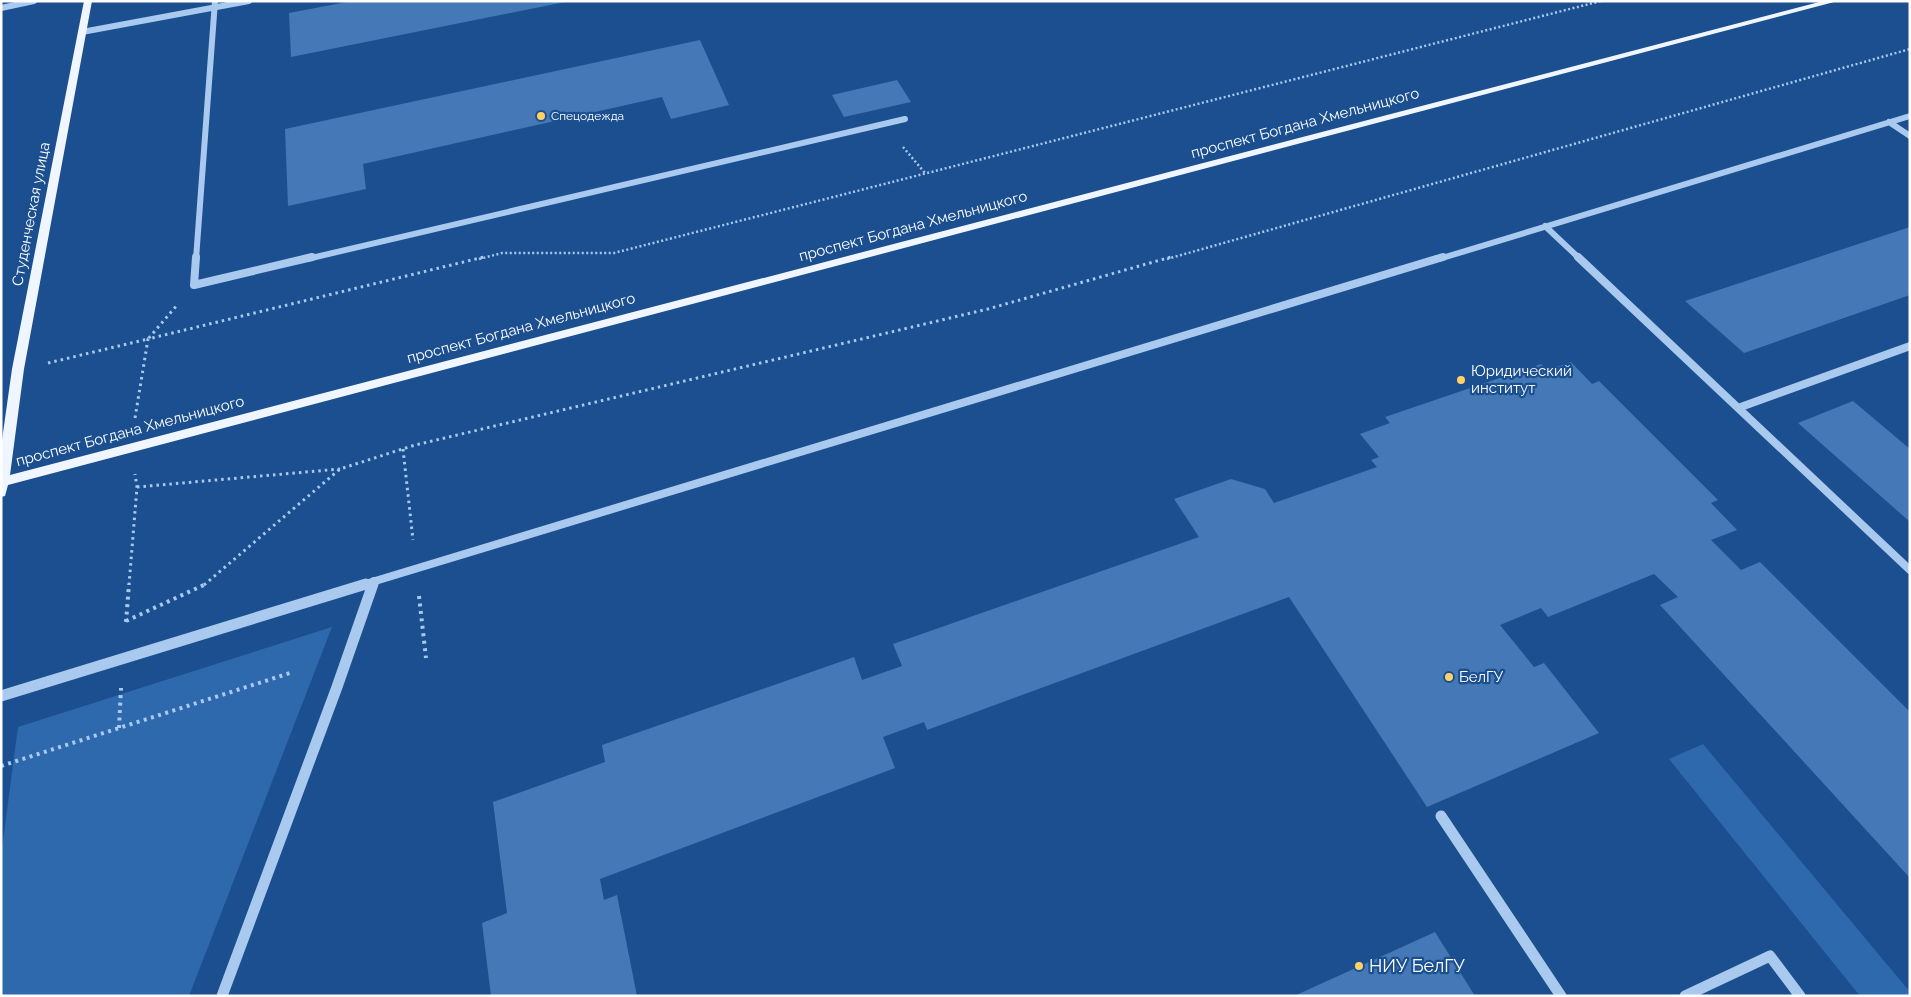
<svg xmlns="http://www.w3.org/2000/svg" width="1911" height="997" viewBox="0 0 1911 997" font-family="Raleway,sans-serif">
	<rect width="100%" height="100%" fill="#1b4f8f"/>
	<!-- green -->
	<path fill="#2e69ad" d="M332,627L189,996H1V856L18,727Z
		M1703,744L1910,992V996H1860L1669,759Z"/>
	<!-- building -->
	<path fill="#4478b7" d="M352,1H565V2L291,57L289,13Z
		M700,40L729,105L671,119L662,97L363,164L366,189L288,206L285,129Z
		M897,80L911,102L844,117L832,95Z
		M1910,227V295L1744,353L1685,301Z
		M1571,362L1592,384L1599,381L1718,500L1711,503L1737,530L1711,540L1741,570L1760,562L1910,712V878L1660,605L1678,597L1654,574L1548,617L1541,608L1500,625L1534,667L1544,663L1599,733L1427,807L1289,597L927,730L924,722L883,737L895,768L600,879L604,900L617,895L637,996H491L482,923L507,913L493,802L605,762L602,745L854,657L862,680L902,666L893,644L1199,537L1174,499L1231,479L1265,489L1274,503L1377,467L1371,460L1379,457L1360,434L1390,423L1385,417L1541,364L1547,370Z
		M1853,401L1910,449V522L1798,423Z
		M1435,932L1475,996H1294Z"/>
	<g fill="none" stroke-linecap="round" stroke-linejoin="round">
		<!-- path-far2 -->
		<path stroke="#a9c9ee" stroke-width="2.5" stroke-dasharray="2 2.5" stroke-linecap="butt" d="M903,147L925,173
			M479,259L502,253H614L1601,1
			M1167,259L1910,49"/>
		<!-- path-far1 -->
		<path stroke="#a9c9ee" stroke-width="3" stroke-dasharray="2.5 4" stroke-linecap="butt" d="M48,363L148,339L178,304
			M135,418L148,339L484,257
			M403,449L413,540
			M137,487L340,469
			M129,585L137,487L135,474
			M204,585L340,469L415,445L988,309L1171,257"/>
		<!-- path -->
		<path stroke="#a9c9ee" stroke-width="4" stroke-dasharray="3 4.5" stroke-linecap="butt" d="M419,596L426,658
			M126,621L206,584
			M126,622L129,584
			M119,728L121,688
			M1,766L290,673"/>
		<!-- minor-far2 -->
		<path stroke="#a9c9ee" stroke-width="6" d="M1,8L34,1
			M82,32L249,1
			M1889,122L1910,136
			M1545,226L1580,259
			M196,259L215,1
			M307,259L905,119
			M1439,259L1910,116"/>
		<!-- minor-far1 -->
		<path stroke="#a9c9ee" stroke-width="8" d="M196,257L194,285L312,257
			M1578,257L1910,570
			M1738,408L1910,346
			M362,585L1443,257
			M373,585L374,581"/>
		<!-- minor -->
		<path stroke="#a9c9ee" stroke-width="11" d="M1,696L366,584
			M1441,816L1561,996
			M222,996L337,687L373,584
			M1685,996L1770,956L1800,996"/>
		<!-- major -->
		<path fill="#f0f6ff" fill-rule="evenodd" d="M84,1H92L24,369L10,475L1823,1H1838L8,485L5,496L1,497V447L12,369Z"/>
	</g>
	<!-- markers -->
	<g fill="#ffd166" stroke="#1b4f8f" stroke-width="2">
		<circle cx="541" cy="116" r="5"/>
		<circle cx="1461" cy="380" r="5"/>
		<circle cx="1449" cy="677" r="5"/>
		<circle cx="1359" cy="966" r="5"/>
	</g>
	<g text-anchor="middle" stroke-width="4.5" stroke-linejoin="round" paint-order="stroke">
		<!-- far-poi labels -->
		<g font-size="12" fill="#fff" stroke="#1b4f8f" text-anchor="start">
			<text x="551" y="120">Спецодежда</text>
		</g>
		<!-- street labels -->
		<g font-size="15" fill="#fff" stroke="#1b4f8f">
			<text transform="translate(1305 123) rotate(-15)" y="5">проспект Богдана Хмельницкого</text>
			<text transform="translate(31 214) rotate(-79)" y="5">Студенческая улица</text>
			<text transform="translate(913 226) rotate(-15)" y="5">проспект Богдана Хмельницкого</text>
			<text transform="translate(521 328) rotate(-15)" y="5">проспект Богдана Хмельницкого</text>
			<text transform="translate(130 431) rotate(-15)" y="5">проспект Богдана Хмельницкого</text>
		</g>
		<!-- poi labels -->
		<g font-size="15" fill="#fff" stroke="#1b4f8f" text-anchor="start">
			<text x="1471" y="376">Юридический<tspan x="1471" dy="17">институт</tspan></text>
			<text x="1459" y="682">БелГУ</text>
		</g>
		<!-- near-poi labels -->
		<g font-size="18" fill="#fff" stroke="#1b4f8f" text-anchor="start">
			<text x="1369" y="972">НИУ БелГУ</text>
		</g>
	</g>
	<!-- border -->
	<rect width="1911" height="997" fill="none" stroke="#ffffff" stroke-width="5"/>
</svg>
